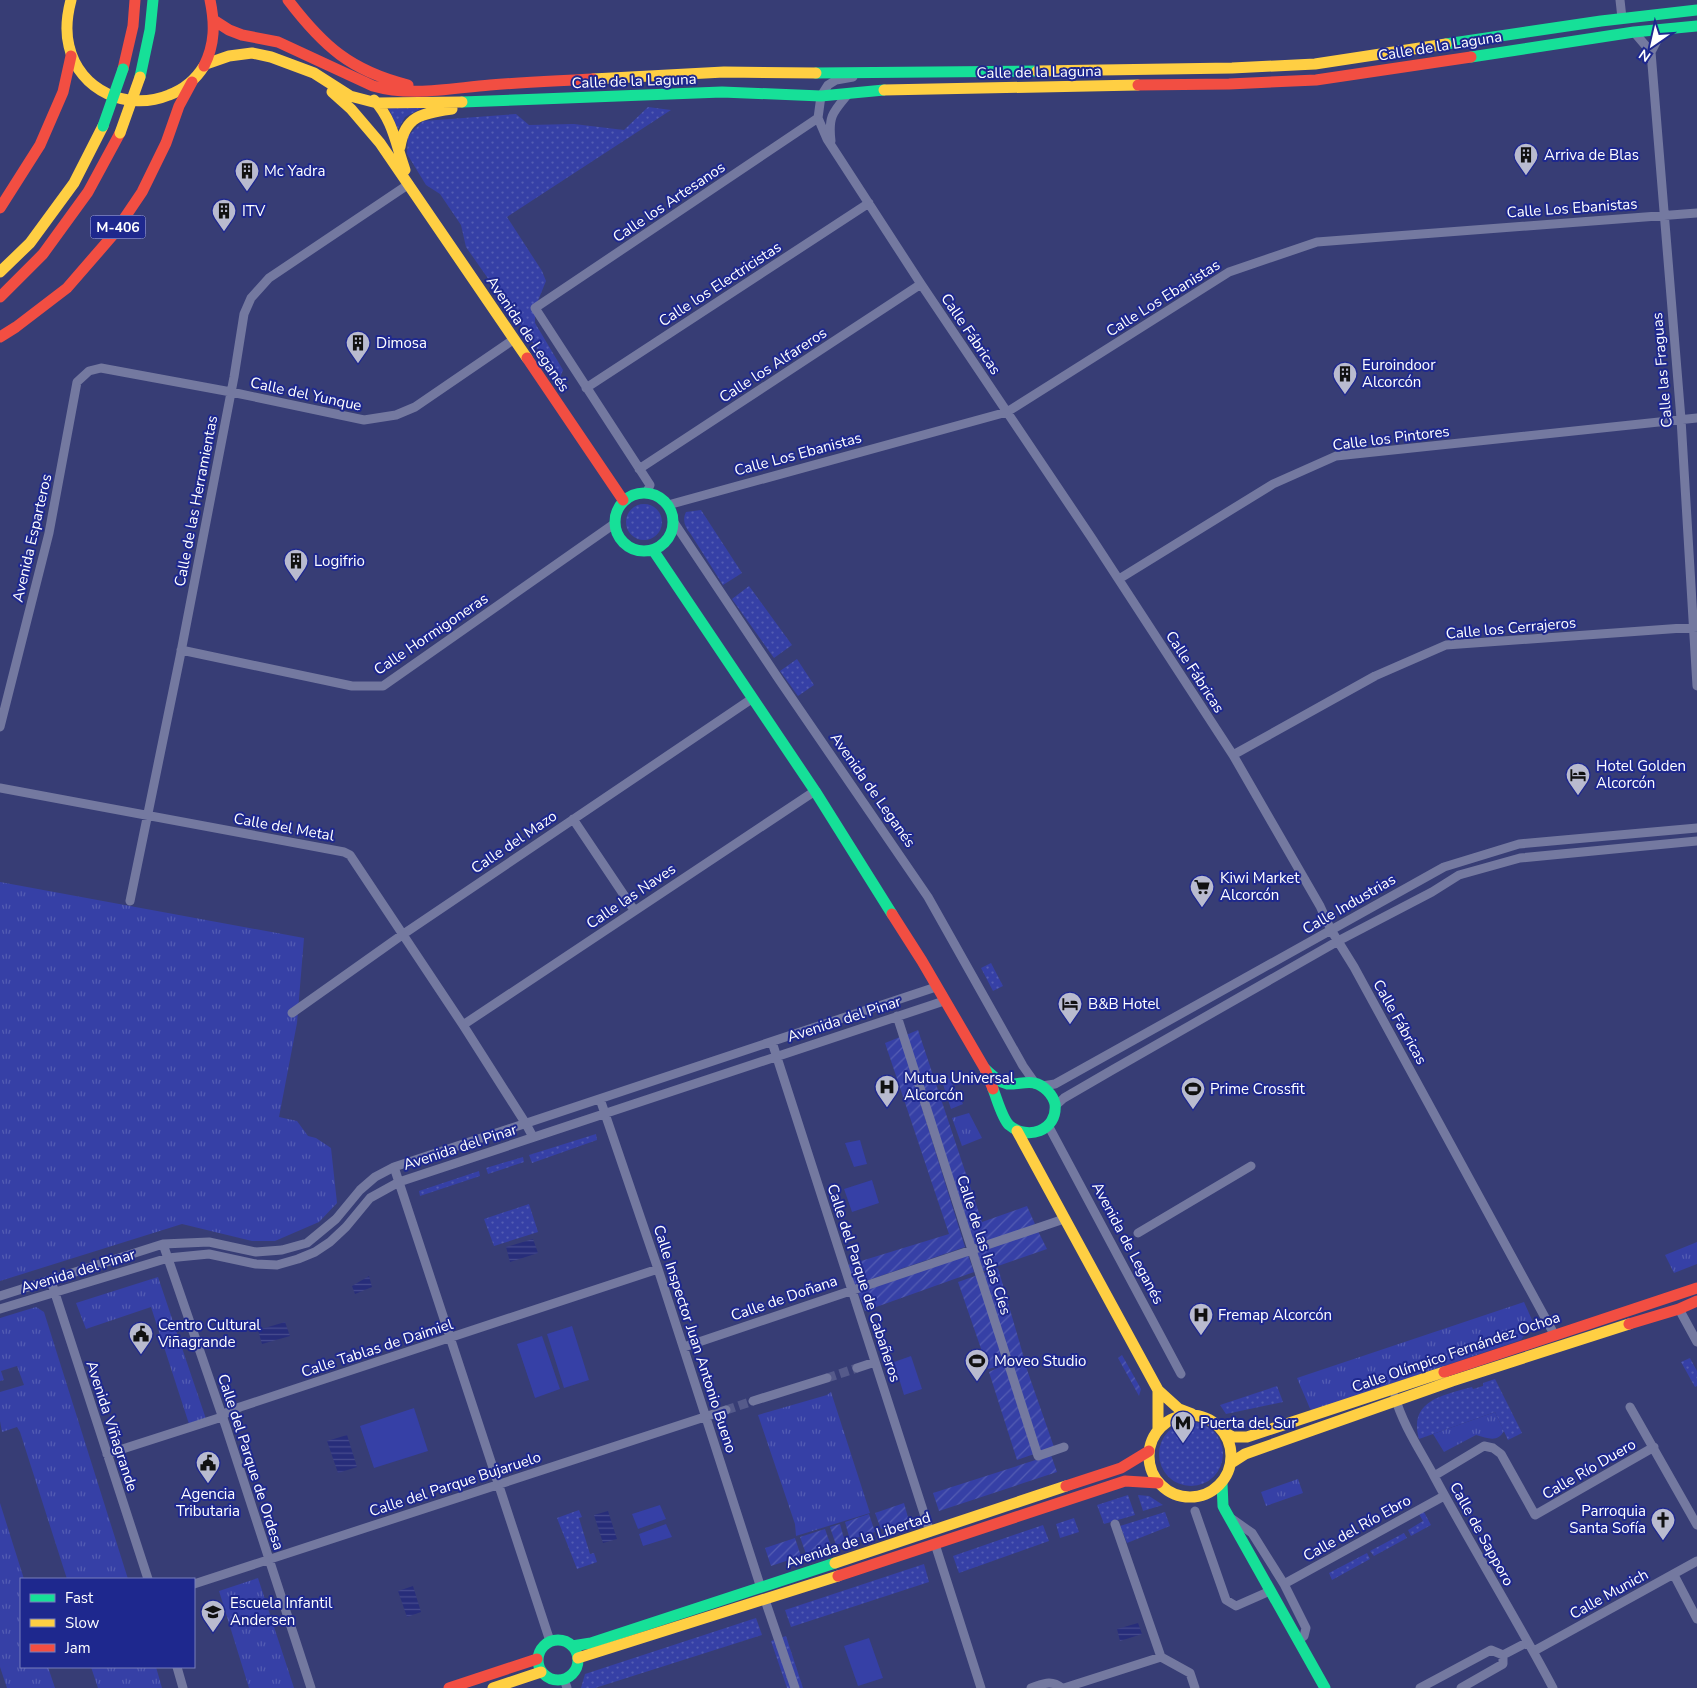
<svg xmlns="http://www.w3.org/2000/svg" width="1697" height="1688" viewBox="0 0 1697 1688" font-family="'Nunito Sans',sans-serif">
	<defs>
		<pattern id="grass-dots" width="8" height="8" patternUnits="userSpaceOnUse" patternTransform="scale(1.25)"><rect width="8" height="8" fill="#3640a6"/><path d="M2 2h.1M6 6h.1" fill="none" stroke="#545db3" stroke-width="1.8" stroke-linecap="round"/></pattern>
		<pattern id="park-tufts" width="24" height="20" patternUnits="userSpaceOnUse" patternTransform="scale(1.25)"><rect width="24" height="20" fill="#3640a6"/><path d="M3 7l-1-3M5 7V3M7 7l1-3M15 17l-1-3M17 17v-4M19 17l1-3" fill="none" stroke="#545db3"/></pattern>
		<pattern id="garden-furrows" width="10" height="10" patternUnits="userSpaceOnUse" patternTransform="scale(1.25)"><rect width="10" height="10" fill="#3640a6"/><path d="M-1 1l2-2M0 10L10 0M9 11l2-2" fill="none" stroke="#545db3"/></pattern>
		<pattern id="water-rules" width="6" height="5" patternUnits="userSpaceOnUse" patternTransform="scale(1.25)"><rect width="6" height="5" fill="#272d7a"/><path d="M0 2.5h6" fill="none" stroke="#474c8e"/></pattern>
	</defs>
	<rect width="100%" height="100%" fill="#373d75"/>
	<!-- grass -->
	<path fill="url(#grass-dots)" d="M388,107L422,108L405,117L398,129Z
		M648,107L671,110L507,217L542,271L546,281L535,308V323L563,370L559,380L466,247L461,225L440,194L426,185L407,154L408,136L423,121L516,114L529,125L574,124L624,130Z
		M626 522a18 18 0 1 1 36 0a18 18 0 1 1-36 0Z
		M701,510L742,573L723,585L690,533C685,527 682,520 686,512Z
		M749,586L792,645L774,658L732,599Z
		M797,659L814,685L798,696L780,671Z
		M991,963L1003,986L993,991L981,968Z
		M596,1134L597,1140L532,1163L529,1155Z
		M523,1157L524,1162L488,1174L486,1168Z
		M479,1171L480,1176L420,1196L419,1191Z
		M529,1204L538,1232L494,1246L484,1219Z
		M1690,1358L1697,1371V1386L1695,1387L1681,1362Z
		M1495,1379L1522,1433L1508,1440L1495,1412L1419,1439C1408,1400 1444,1395 1472,1387L1473,1389L1483,1386V1383Z
		M1277,1386L1283,1402L1226,1414L1220,1405Z
		M1159 1454a32 32 0 1 1 64 0a32 32 0 1 1-64 0Z
		M1128,1495L1135,1515L1104,1524L1097,1505Z
		M1138,1495L1149,1496L1163,1505L1143,1511Z
		M579,1510L582,1517L579,1518L590,1554L594,1553L597,1562L577,1569L557,1518Z
		M1165,1512L1170,1526L1127,1543L1120,1526Z
		M1424,1512L1431,1525L1411,1536L1408,1530L1423,1521L1419,1514Z
		M1074,1518L1079,1532L1060,1538L1056,1524Z
		M1043,1525L1049,1541L959,1573L953,1556Z
		M1404,1533L1407,1538L1374,1556L1370,1551Z
		M1367,1553L1370,1559L1332,1580L1329,1573Z
		M924,1564L929,1582L791,1627L785,1610Z
		M756,1618L762,1635L595,1688H581L585,1674Z
		M786,1636L803,1688H787L771,1641Z"/>
	<!-- park -->
	<path fill="url(#park-tufts)" d="M0,882L304,938L297,1023L279,1117L297,1121L308,1136L316,1138L331,1148L337,1203L319,1222L275,1241H252L182,1224L0,1281Z
		M949,1078L963,1104L951,1109L942,1081Z
		M969,1113L982,1138L962,1146L952,1118Z
		M1697,1242V1264L1674,1273L1665,1255Z
		M158,1277L206,1419L189,1424L151,1307L86,1329L76,1303Z
		M1524,1302L1533,1322L1521,1340L1311,1411L1297,1378Z
		M36,1307L44,1312L128,1579H67L20,1432L17,1427L2,1432L0,1421V1392L24,1385L17,1366L1,1371L4,1380L0,1381V1318Z
		M831,1392L870,1513L796,1536L795,1524L758,1415L827,1395Z
		M1495,1412L1504,1431C1497,1443 1488,1438 1476,1435L1444,1452L1433,1434Z
		M1298,1479L1303,1493L1266,1506L1261,1492Z
		M0,1503L24,1579H21V1667H48L55,1688H7L0,1667Z
		M258,1578L294,1688H249L219,1591Z
		M91,1667H156L162,1688H98Z"/>
	<!-- garden -->
	<path fill="url(#garden-furrows)" d="M918,1030L982,1222L1027,1206L1035,1224L992,1243L973,1244L906,1035Z
		M900,1037L965,1247L854,1285L848,1265L949,1234L885,1043Z
		M1038,1231L1047,1249L981,1272L975,1252Z
		M968,1255L974,1272L865,1311L858,1292Z
		M998,1268L1024,1358L1013,1362L1024,1361L1054,1447L1017,1460L989,1372L1004,1365L988,1369L958,1282Z
		M1122,1355L1141,1389L1139,1396L1118,1358Z
		M1051,1455L1057,1472L939,1511L933,1493Z
		M904,1503L909,1521L881,1529L875,1513Z
		M869,1514L875,1532L850,1540L845,1522Z
		M840,1524L845,1542L836,1545L830,1527Z
		M825,1529L831,1546L806,1554L800,1537Z
		M795,1538L801,1556L771,1566L765,1548Z"/>
	<!-- pitch -->
	<path fill="#3640a6" d="M860,1140L867,1164L854,1167L845,1143Z
		M872,1180L879,1203L852,1212L844,1189Z
		M572,1326L589,1380L564,1388L547,1334Z
		M542,1336L560,1389L535,1398L517,1344Z
		M911,1356L922,1389L904,1395L894,1362Z
		M414,1408L428,1451L374,1468L360,1426Z
		M660,1505L666,1519L638,1529L632,1514Z
		M666,1524L672,1537L643,1546L639,1534Z
		M869,1638L883,1678L858,1686L844,1646Z"/>
	<!-- water -->
	<path fill="url(#water-rules)" d="M533,1239L538,1253L510,1262L506,1247Z
		M369,1276L372,1287L355,1294L352,1286Z
		M285,1322L290,1336L262,1344L258,1330Z
		M347,1435L357,1467L338,1473L327,1441Z
		M608,1511L617,1539L603,1543L594,1515Z
		M413,1586L421,1612L407,1617L398,1591Z
		M1138,1623L1142,1634L1120,1641L1117,1629Z"/>
	<g fill="none" stroke-linecap="round" stroke-linejoin="round">
		<!-- street-tunnel -->
		<path stroke="#555a8a" stroke-width="9" stroke-dasharray="9 4.5" stroke-linecap="butt" d="M827,1378L857,1368
			M726,1410L753,1401"/>
		<!-- street -->
		<path stroke="#7479a0" stroke-width="9" d="M1620,0L1622,18
			M1663,29L1651,52L1681,419L1697,686
			M1634,32L1651,52
			M853,77L836,80L828,85L821,96L818,118L827,139L921,284L1091,537L1233,755L1320,906L1331,930L1354,967L1554,1334
			M831,141C828,116 833,112 848,94
			M586,388L869,203
			M639,469L921,284
			M647,492L650,485L535,308L818,118
			M668,505L1007,412L1229,272L1317,242L1697,213
			M673,521L780,681L928,897L1023,1066L1035,1083
			M1119,579L1273,484L1336,456L1697,418
			M181,650L352,686H383L614,524
			M0,727L49,533L77,382L89,371L101,368L231,392L364,420L396,415L415,407L513,340
			M1233,755L1375,676L1446,645L1697,627
			M0,788L344,852L350,855L463,1025L526,1124L533,1137
			M573,819L634,910
			M130,901L180,657L234,377L244,314L251,298L269,278L409,184
			M292,1013L402,935L753,698
			M897,1016L1038,1456L1064,1447
			M463,1025L815,791
			M772,1042L930,1532
			M1042,1086L1055,1084L1444,867L1519,844L1697,828
			M600,1099L658,1269L761,1588
			M1055,1106L1064,1098L1114,1069L1338,941L1432,892L1459,875L1520,858L1697,841
			M1048,1125L1181,1374
			M394,1167L550,1641
			M1138,1233L1251,1166
			M163,1244L226,1427L311,1688
			M53,1287L148,1579
			M0,1296L163,1244L209,1242L256,1252L282,1250L307,1243L336,1219L360,1190L375,1177L394,1167L936,987
			M0,1309L168,1258L209,1254L256,1264L277,1265L298,1259L315,1252L330,1242L346,1227L370,1198L399,1182L944,1001
			M1679,1309L1697,1342
			M684,1347L1064,1219
			M857,1368L875,1362
			M1395,1397C1403,1425 1420,1450 1434,1476C1472,1547 1515,1616 1553,1688
			M753,1401L827,1378
			M1630,1407L1697,1525
			M107,1454L222,1417L226,1413L240,1407L658,1269
			M1434,1476L1484,1446L1493,1448L1501,1454L1535,1515L1654,1447
			M1195,1511L1226,1600L1236,1606L1270,1591
			M1232,1519L1252,1533L1284,1584L1306,1628L1304,1636L1298,1640
			M1115,1524L1161,1657L1190,1673L1195,1688
			M935,1544L981,1688
			M1674,1575L1697,1619
			M194,1584L726,1410
			M1284,1584L1444,1496
			M765,1600L795,1688
			M1534,1651L1697,1561
			M177,1667L183,1688
			M564,1679L567,1688
			M1031,1688C1043,1684 1051,1679 1062,1688
			M1064,1688L1161,1657
			M1420,1688L1491,1650L1503,1655L1528,1642
			M1461,1688L1503,1664V1655"/>
		<!-- fast -->
		<path stroke="#16e098" stroke-width="11" d="M1446,44L1601,21L1697,10
			M1471,57L1634,32L1697,26
			M816,73L1037,71
			M140,77L150,30L153,0
			M462,102L722,92L821,96L884,90
			M615 522a29 29 0 1 1 58 0a29 29 0 1 1-58 0Z
			M653,550L815,791L892,914
			M985,1069C992,1075 998,1082 1007,1084C1016,1085 1026,1081 1034,1083C1044,1085 1053,1095 1055,1104C1058,1131 1027,1141 1009,1125C1002,1118 997,1099 993,1089
			M1222,1483L1223,1506L1225,1510L1325,1688
			M538 1660a20 20 0 1 1 40 0a20 20 0 1 1-40 0Z
			M572,1646L591,1643L835,1563"/>
		<!-- slow -->
		<path stroke="#ffcf43" stroke-width="11" d="M71,0C67,15 65,30 69,46C79,91 128,112 169,95C183,90 196,79 204,66
			M206,64L229,56L252,53L271,57L314,73L350,96L377,103L462,102
			M1037,71L1232,68L1315,64L1446,44
			M593,79L724,72L816,73
			M884,90L1138,85
			M332,92L351,109L380,143L527,358
			M374,100C393,120 396,145 405,170
			M400,147C405,115 424,113 452,109
			M0,272L30,243L74,183L103,126
			M1017,1131L1158,1390L1179,1409L1192,1414
			M1158,1390V1429
			M1149 1456a41 41 0 1 1 82 0a41 41 0 1 1-82 0Z
			M1225,1433L1233,1437H1247L1444,1372
			M1231,1463L1245,1454L1452,1381L1629,1324
			M835,1563L1066,1486
			M578,1658L838,1576
			M493,1688L541,1672"/>
		<!-- jam -->
		<path stroke="#f24e42" stroke-width="11" d="M288,0C323,46 351,71 408,85
			M215,21L229,30L242,35L278,42L373,86C411,97 452,88 490,85C525,82 559,81 593,79
			M204,66C215,44 215,24 210,0
			M123,69L133,26L135,0
			M1138,85L1229,84L1316,80L1471,57
			M0,208L40,145L63,92L71,56
			M0,297L43,254L88,192L120,133
			M0,337L16,327L67,288L113,235L142,192L166,143L179,106L192,82
			M527,358L623,500
			M892,914L922,961L985,1069L993,1089
			M1629,1324L1679,1309L1697,1301
			M1444,1372L1697,1288
			M1066,1486L1121,1468L1149,1451
			M838,1576L1125,1481L1158,1483
			M449,1688L537,1659"/>
		<!-- fast-bridge -->
		<path stroke="#16e098" stroke-width="11" d="M103,126L123,69"/>
		<!-- slow-bridge -->
		<path stroke="#ffcf43" stroke-width="11" d="M120,133L140,77"/>
	</g>
	<!-- icons -->
	<defs>
		<symbol id="building-pin" viewBox="-11 -11 22 30"><path d="M0 17L-7.5 6A9.5 9.5 0 1 1 7.5 6Z" fill="#b9bbcf" stroke="#1e288e"/><path d="M-4-6H4V6H1V3H-1V6H-4ZM-2.5-4.3h1.7v1.8h-1.7ZM.8-4.3h1.7v1.8H.8ZM-2.5-1h1.7V.8h-1.7ZM.8-1h1.7V.8H.8Z" fill="#111"/></symbol>
		<symbol id="hotel-pin" viewBox="-11 -11 22 30"><path d="M0 17L-7.5 6A9.5 9.5 0 1 1 7.5 6Z" fill="#b9bbcf" stroke="#1e288e"/><path d="M-6-4.5h1.5V1H6V5H4.5V3h-9V5H-6ZM-4 0a1.8 1.8 0 1 1 3.6 0ZM.5 0V-2.5h3Q6-2.5 6 0Z" fill="#111"/></symbol>
		<symbol id="supermarket-pin" viewBox="-11 -11 22 30"><path d="M0 17L-7.5 6A9.5 9.5 0 1 1 7.5 6Z" fill="#b9bbcf" stroke="#1e288e"/><path d="M-6-5.5h2.5l.6 2H6L4.5 2H-2.5L-4.4-4H-6ZM-1.5 3.2a1.3 1.3 0 1 0 .1 0ZM3 3.2a1.3 1.3 0 1 0 .1 0Z" fill="#111"/></symbol>
		<symbol id="hospital-pin" viewBox="-11 -11 22 30"><path d="M0 17L-7.5 6A9.5 9.5 0 1 1 7.5 6Z" fill="#b9bbcf" stroke="#1e288e"/><path d="M-5-5h3v3.5h4V-5h3V5h-3V1.5h-4V5h-3Z" fill="#111"/></symbol>
		<symbol id="stadium-pin" viewBox="-11 -11 22 30"><path d="M0 17L-7.5 6A9.5 9.5 0 1 1 7.5 6Z" fill="#b9bbcf" stroke="#1e288e"/><path d="M0-5a6.5 5 0 1 0 0 10a6.5 5 0 1 0 0-10ZM-3.5-1.8h7v3.6h-7Z" fill="#111"/></symbol>
		<symbol id="civic-pin" viewBox="-11 -11 22 30"><path d="M0 17L-7.5 6A9.5 9.5 0 1 1 7.5 6Z" fill="#b9bbcf" stroke="#1e288e"/><path d="M-.6-6.5H3V-4.5H.6V-3L4-1V1h2V6H-6V1h2V-1L-.6-3ZM-1.2 2.5V6h2.4V2.5Z" fill="#111"/></symbol>
		<symbol id="metro-pin" viewBox="-11 -11 22 30"><path d="M0 17L-7.5 6A9.5 9.5 0 1 1 7.5 6Z" fill="#b9bbcf" stroke="#1e288e"/><path d="M-5.5 5V-5H-3L0 0L3-5H5.5V5H3V-.5L0 4L-3-.5V5Z" fill="#111"/></symbol>
		<symbol id="church-pin" viewBox="-11 -11 22 30"><path d="M0 17L-7.5 6A9.5 9.5 0 1 1 7.5 6Z" fill="#b9bbcf" stroke="#1e288e"/><path d="M-1.2-6h2.4v3.5h3.3v2.4h-3.3V6h-2.4V-.1h-3.3v-2.4h3.3Z" fill="#111"/></symbol>
		<symbol id="school-pin" viewBox="-11 -11 22 30"><path d="M0 17L-7.5 6A9.5 9.5 0 1 1 7.5 6Z" fill="#b9bbcf" stroke="#1e288e"/><path d="M0-5L7-2L0 1L-7-2ZM-4 1L0 2.5L4 1V4Q0 6-4 4Z" fill="#111"/></symbol>
	</defs>
	<g fill-rule="evenodd">
		<use href="#building-pin" x="1512" y="141" width="28" height="38"/>
		<use href="#building-pin" x="233" y="157" width="28" height="38"/>
		<use href="#building-pin" x="210" y="197" width="28" height="38"/>
		<use href="#building-pin" x="344" y="329" width="28" height="38"/>
		<use href="#building-pin" x="1331" y="360" width="28" height="38"/>
		<use href="#building-pin" x="282" y="547" width="28" height="38"/>
		<use href="#hotel-pin" x="1564" y="761" width="28" height="38"/>
		<use href="#supermarket-pin" x="1188" y="873" width="28" height="38"/>
		<use href="#hotel-pin" x="1056" y="990" width="28" height="38"/>
		<use href="#hospital-pin" x="873" y="1073" width="28" height="38"/>
		<use href="#stadium-pin" x="1179" y="1075" width="28" height="38"/>
		<use href="#hospital-pin" x="1187" y="1301" width="28" height="38"/>
		<use href="#civic-pin" x="127" y="1320" width="28" height="38"/>
		<use href="#stadium-pin" x="963" y="1347" width="28" height="38"/>
		<use href="#metro-pin" x="1169" y="1409" width="28" height="38"/>
		<use href="#civic-pin" x="194" y="1449" width="28" height="38"/>
		<use href="#church-pin" x="1649" y="1506" width="28" height="38"/>
		<use href="#school-pin" x="199" y="1598" width="28" height="38"/>
	</g>
	<g text-anchor="middle" stroke-width="4" stroke-linejoin="round" paint-order="stroke">
		<!-- shield labels -->
		<rect fill="#1e288e" stroke="#bcbedd" stroke-width="1" x="90.5" y="215.5" width="55" height="23" rx="4"/>
		<g font-size="14" font-weight="bold" fill="#fff">
			<text x="118" y="232">M-406</text>
		</g>
		<!-- street labels -->
		<g font-size="15" fill="#fff" stroke="#1e288e">
			<text transform="translate(1440 46) rotate(-9)" y="5">Calle de la Laguna</text>
			<text transform="translate(1039 72) rotate(-1)" y="5">Calle de la Laguna</text>
			<text transform="translate(634 81) rotate(-2)" y="5">Calle de la Laguna</text>
			<text transform="translate(669 202) rotate(-34)" y="5">Calle los Artesanos</text>
			<text transform="translate(1572 208) rotate(-4)" y="5">Calle Los Ebanistas</text>
			<text transform="translate(720 284) rotate(-33)" y="5">Calle los Electricistas</text>
			<text transform="translate(1163 298) rotate(-32)" y="5">Calle Los Ebanistas</text>
			<text transform="translate(528 334) rotate(56)" y="5">Avenida de Leganés</text>
			<text transform="translate(971 334) rotate(56)" y="5">Calle Fábricas</text>
			<text transform="translate(773 365) rotate(-33)" y="5">Calle los Alfareros</text>
			<text transform="translate(1662 370) rotate(-95)" y="5">Calle las Fraguas</text>
			<text transform="translate(306 394) rotate(12)" y="5">Calle del Yunque</text>
			<text transform="translate(1391 438) rotate(-7)" y="5">Calle los Pintores</text>
			<text transform="translate(798 454) rotate(-15)" y="5">Calle Los Ebanistas</text>
			<text transform="translate(196 501) rotate(-79)" y="5">Calle de las Herramientas</text>
			<text transform="translate(32 538) rotate(-77)" y="5">Avenida Esparteros</text>
			<text transform="translate(1511 628) rotate(-5)" y="5">Calle los Cerrajeros</text>
			<text transform="translate(431 634) rotate(-34)" y="5">Calle Hormigoneras</text>
			<text transform="translate(1195 672) rotate(57)" y="5">Calle Fábricas</text>
			<text transform="translate(873 790) rotate(55)" y="5">Avenida de Leganés</text>
			<text transform="translate(284 827) rotate(10)" y="5">Calle del Metal</text>
			<text transform="translate(514 842) rotate(-34)" y="5">Calle del Mazo</text>
			<text transform="translate(631 896) rotate(-34)" y="5">Calle las Naves</text>
			<text transform="translate(1349 904) rotate(-30)" y="5">Calle Industrias</text>
			<text transform="translate(844 1019) rotate(-18)" y="5">Avenida del Pinar</text>
			<text transform="translate(1400 1022) rotate(61)" y="5">Calle Fábricas</text>
			<text transform="translate(460 1147) rotate(-18)" y="5">Avenida del Pinar</text>
			<text transform="translate(1128 1243) rotate(62)" y="5">Avenida de Leganés</text>
			<text transform="translate(984 1245) rotate(72)" y="5">Calle de las Islas Cíes</text>
			<text transform="translate(78 1271) rotate(-17)" y="5">Avenida del Pinar</text>
			<text transform="translate(864 1283) rotate(72)" y="5">Calle del Parque de Cabañeros</text>
			<text transform="translate(784 1298) rotate(-19)" y="5">Calle de Doñana</text>
			<text transform="translate(695 1339) rotate(72)" y="5">Calle Inspector Juan Antonio Bueno</text>
			<text transform="translate(377 1348) rotate(-18)" y="5">Calle Tablas de Daimiel</text>
			<text transform="translate(1456 1352) rotate(-19)" y="5">Calle Olímpico Fernández Ochoa</text>
			<text transform="translate(112 1426) rotate(72)" y="5">Avenida Viñagrande</text>
			<text transform="translate(251 1462) rotate(72)" y="5">Calle del Parque de Ordesa</text>
			<text transform="translate(1589 1469) rotate(-30)" y="5">Calle Río Duero</text>
			<text transform="translate(455 1484) rotate(-18)" y="5">Calle del Parque Bujaruelo</text>
			<text transform="translate(1357 1528) rotate(-29)" y="5">Calle del Río Ebro</text>
			<text transform="translate(1482 1534) rotate(61)" y="5">Calle de Sapporo</text>
			<text transform="translate(858 1540) rotate(-18)" y="5">Avenida de la Libertad</text>
			<text transform="translate(1609 1594) rotate(-29)" y="5">Calle Munich</text>
		</g>
		<!-- poi labels -->
		<g font-size="15" fill="#fff" stroke="#1e288e" text-anchor="start">
			<text x="1544" y="160">Arriva de Blas</text>
			<text x="264" y="176">Mc Yadra</text>
			<text x="242" y="216">ITV</text>
			<text x="376" y="348">Dimosa</text>
			<text x="1362" y="370">Euroindoor<tspan x="1362" dy="17">Alcorcón</tspan></text>
			<text x="314" y="566">Logifrio</text>
			<text x="1596" y="771">Hotel Golden<tspan x="1596" dy="17">Alcorcón</tspan></text>
			<text x="1220" y="883">Kiwi Market<tspan x="1220" dy="17">Alcorcón</tspan></text>
			<text x="1088" y="1009">B&amp;B Hotel</text>
			<text x="904" y="1083">Mutua Universal<tspan x="904" dy="17">Alcorcón</tspan></text>
			<text x="1210" y="1094">Prime Crossfit</text>
			<text x="1218" y="1320">Fremap Alcorcón</text>
			<text x="158" y="1330">Centro Cultural<tspan x="158" dy="17">Viñagrande</tspan></text>
			<text x="994" y="1366">Moveo Studio</text>
			<text x="1200" y="1428">Puerta del Sur</text>
			<text x="208" y="1499" text-anchor="middle">Agencia<tspan x="208" dy="17">Tributaria</tspan></text>
			<text x="1646" y="1516" text-anchor="end">Parroquia<tspan x="1646" dy="17">Santa Sofía</tspan></text>
			<text x="230" y="1608">Escuela Infantil<tspan x="230" dy="17">Andersen</tspan></text>
		</g>
	</g>
	<!-- legend -->
	<rect x="20" y="1578" width="175" height="90" fill="#1e288e" stroke="#787ebb"/>
	<rect x="30" y="1594" width="25" height="8" fill="#16e098" stroke="#787ebb"/>
	<text x="65" y="1603" font-size="15" fill="#ffffff">Fast</text>
	<rect x="30" y="1619" width="25" height="8" fill="#ffcf43" stroke="#787ebb"/>
	<text x="65" y="1628" font-size="15" fill="#ffffff">Slow</text>
	<rect x="30" y="1644" width="25" height="8" fill="#f24e42" stroke="#787ebb"/>
	<text x="65" y="1653" font-size="15" fill="#ffffff">Jam</text>
	<!-- north arrow -->
	<g transform="translate(1652 45) rotate(214)" stroke="#1e288e" stroke-width="4" paint-order="stroke">
	<path d="M0-4L9 19L0 12L-9 19Z" fill="#ffffff"/>
	<text y="-8" font-size="14" font-weight="bold" text-anchor="middle" fill="#ffffff">N</text>
	</g>
</svg>
